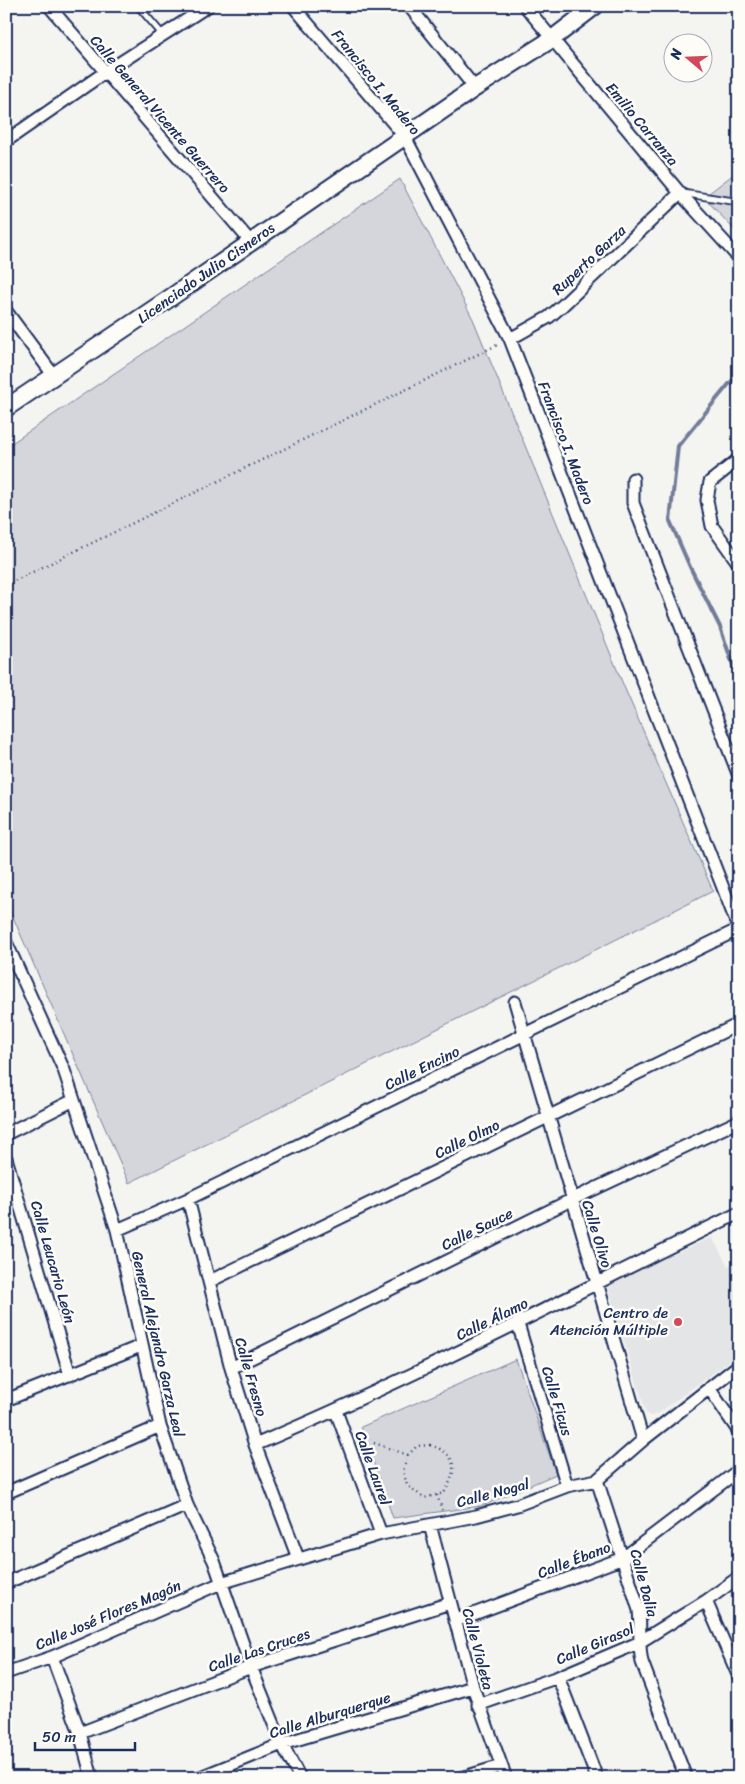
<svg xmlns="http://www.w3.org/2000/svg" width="745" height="1784" viewBox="0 0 745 1784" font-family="Sriracha,sans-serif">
	<rect width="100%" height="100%" fill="#f4f4f1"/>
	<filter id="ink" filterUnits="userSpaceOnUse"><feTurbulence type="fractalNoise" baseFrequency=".02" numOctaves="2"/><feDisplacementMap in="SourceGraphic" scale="10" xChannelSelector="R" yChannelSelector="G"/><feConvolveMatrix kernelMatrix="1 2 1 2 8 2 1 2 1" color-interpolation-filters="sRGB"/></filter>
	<g filter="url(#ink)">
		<!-- built -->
		<path fill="#e4e5e6" d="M712,1237L728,1266L739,1261V1354L656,1415L650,1416L646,1413L608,1288L614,1282Z"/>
		<!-- green -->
		<path fill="#d4d6db" stroke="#78829c" d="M739,170V235L704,197Z
			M400,179L473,319L625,689L713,891L129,1183L6,901V447Z
			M516,1359L556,1474L482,1506L393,1518L361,1427Z"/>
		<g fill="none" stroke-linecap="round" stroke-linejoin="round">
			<!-- stream -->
			<path stroke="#717c98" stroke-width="4" d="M739,374L729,384L678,446L670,521L690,567L720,627L739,683"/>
			<defs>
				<path id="lane" d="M138,6L163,35
					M682,193L739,202"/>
				<path id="street" d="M49,6L250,241
					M293,6L405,137L510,339L739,929
					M409,6L475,88
					M525,6L680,193L739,258
					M6,141L104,73L208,6
					M6,311L54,376
					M510,339L549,317L563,305L680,193
					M739,459L710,482L707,500L712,526L739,564
					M633,479V503L739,776
					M6,942L64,1070L117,1230L160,1426L187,1505L214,1561L251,1667L282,1744L300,1778
					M515,1002L643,1440
					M6,1134L74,1100
					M6,1158L70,1375
					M188,1199L231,1368L255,1445L298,1558
					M117,1230L188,1199L739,929
					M210,1281L739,1024
					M518,1324L567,1486
					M231,1368L571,1200L739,1121
					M709,1388L739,1432
					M6,1400L141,1346
					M336,1411L381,1534
					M255,1445C420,1376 578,1291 739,1213
					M597,1480L639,1610C641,1628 638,1644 642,1662L686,1778
					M6,1493L160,1426
					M430,1525L473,1687L506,1778
					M6,1583L187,1505
					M706,1601L739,1677
					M455,1621L623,1558L739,1470
					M52,1657L80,1733L92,1778
					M6,1673L52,1657L221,1583L381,1534L476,1516L517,1505L567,1486L597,1480L643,1440L739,1365
					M558,1677L597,1778
					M478,1705L558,1677L638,1643L706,1601L739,1577
					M80,1733L251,1667L450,1603
					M198,1778L282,1744L473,1687
					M461,1778L501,1766"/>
				<path id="secondary" d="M6,408L167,300L475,88L552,39L595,6"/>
			</defs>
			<!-- lane casing -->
			<use href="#lane" stroke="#1b2f5e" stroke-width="9"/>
			<!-- street casing -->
			<use href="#street" stroke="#1b2f5e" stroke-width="15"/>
			<!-- secondary casing -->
			<use href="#secondary" stroke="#1b2f5e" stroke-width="20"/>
			<!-- path -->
			<path stroke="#1b2f5e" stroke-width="2.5" stroke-dasharray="1 4" stroke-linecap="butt" d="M6,585L499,344
				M374,1443L408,1455
				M430,1445C458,1454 458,1470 444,1493L424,1498L407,1485L403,1471L408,1455L417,1446Z
				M437,1495L442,1510"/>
			<!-- lane -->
			<use href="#lane" stroke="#fdfcf7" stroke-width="5.5"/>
			<!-- street -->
			<use href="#street" stroke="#fdfcf7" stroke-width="11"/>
			<!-- secondary -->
			<use href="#secondary" stroke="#fdfcf7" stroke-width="16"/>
		</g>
	</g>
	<!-- markers -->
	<circle fill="#d1495b" stroke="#fdfcf7" stroke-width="2" cx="678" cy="1322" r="5"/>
	<g text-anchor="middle" stroke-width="5" stroke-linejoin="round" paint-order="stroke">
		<!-- street labels -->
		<g font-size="15" fill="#1b2f5e" stroke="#fdfcf7">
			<text transform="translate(376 82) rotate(51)" y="5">Francisco I. Madero</text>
			<text transform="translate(160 114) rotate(49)" y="5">Calle General Vicente Guerrero</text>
			<text transform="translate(642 124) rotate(50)" y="5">Emilio Carranza</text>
			<text transform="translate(589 260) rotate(-43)" y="5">Ruperto Garza</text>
			<text transform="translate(206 273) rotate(-35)" y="5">Licenciado Julio Cisneros</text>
			<text transform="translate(566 443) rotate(69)" y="5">Francisco I. Madero</text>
			<text transform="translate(422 1068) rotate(-26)" y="5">Calle Encino</text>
			<text transform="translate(467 1139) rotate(-26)" y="5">Calle Olmo</text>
			<text transform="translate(477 1229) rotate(-26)" y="5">Calle Sauce</text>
			<text transform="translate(597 1234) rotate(73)" y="5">Calle Olivo</text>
			<text transform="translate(53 1262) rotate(74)" y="5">Calle Leucario León</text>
			<text transform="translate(492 1319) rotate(-26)" y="5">Calle Álamo</text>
			<text transform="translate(158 1344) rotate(77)" y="5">General Alejandro Garza Leal</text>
			<text transform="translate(251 1377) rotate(74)" y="5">Calle Fresno</text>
			<text transform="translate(557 1401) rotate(73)" y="5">Calle Ficus</text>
			<text transform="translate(373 1468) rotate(70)" y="5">Calle Laurel</text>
			<text transform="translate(493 1493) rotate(-15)" y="5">Calle Nogal</text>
			<text transform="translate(574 1560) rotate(-21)" y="5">Calle Ébano</text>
			<text transform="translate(644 1583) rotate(75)" y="5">Calle Dalia</text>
			<text transform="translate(108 1615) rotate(-23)" y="5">Calle José Flores Magón</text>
			<text transform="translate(595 1644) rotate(-23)" y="5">Calle Girasol</text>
			<text transform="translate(478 1649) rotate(75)" y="5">Calle Violeta</text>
			<text transform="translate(259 1650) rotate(-19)" y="5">Calle Las Cruces</text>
			<text transform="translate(330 1715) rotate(-17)" y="5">Calle Alburquerque</text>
		</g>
		<!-- poi labels -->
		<g font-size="15" fill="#1b2f5e" stroke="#fdfcf7" text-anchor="end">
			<text x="668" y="1318">Centro de<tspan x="668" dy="17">Atención Múltiple</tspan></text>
		</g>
	</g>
	<!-- margin -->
	<rect width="745" height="1784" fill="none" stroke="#fdfcf7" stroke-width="25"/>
	<rect x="12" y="12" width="720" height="1759" fill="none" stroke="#1b2f5e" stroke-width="2" filter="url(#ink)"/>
	<!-- north arrow -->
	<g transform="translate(688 58) rotate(289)"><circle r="24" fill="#fdfcf7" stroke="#a3aaba"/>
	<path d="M0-4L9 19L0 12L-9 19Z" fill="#d1495b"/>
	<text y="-8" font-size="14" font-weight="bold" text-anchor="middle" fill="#1b2f5e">N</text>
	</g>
	<!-- scale -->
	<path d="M35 1742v8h100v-8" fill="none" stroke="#1b2f5e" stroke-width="2.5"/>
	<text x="42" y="1742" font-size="15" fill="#1b2f5e" stroke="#fdfcf7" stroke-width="4" paint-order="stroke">50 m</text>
</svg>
